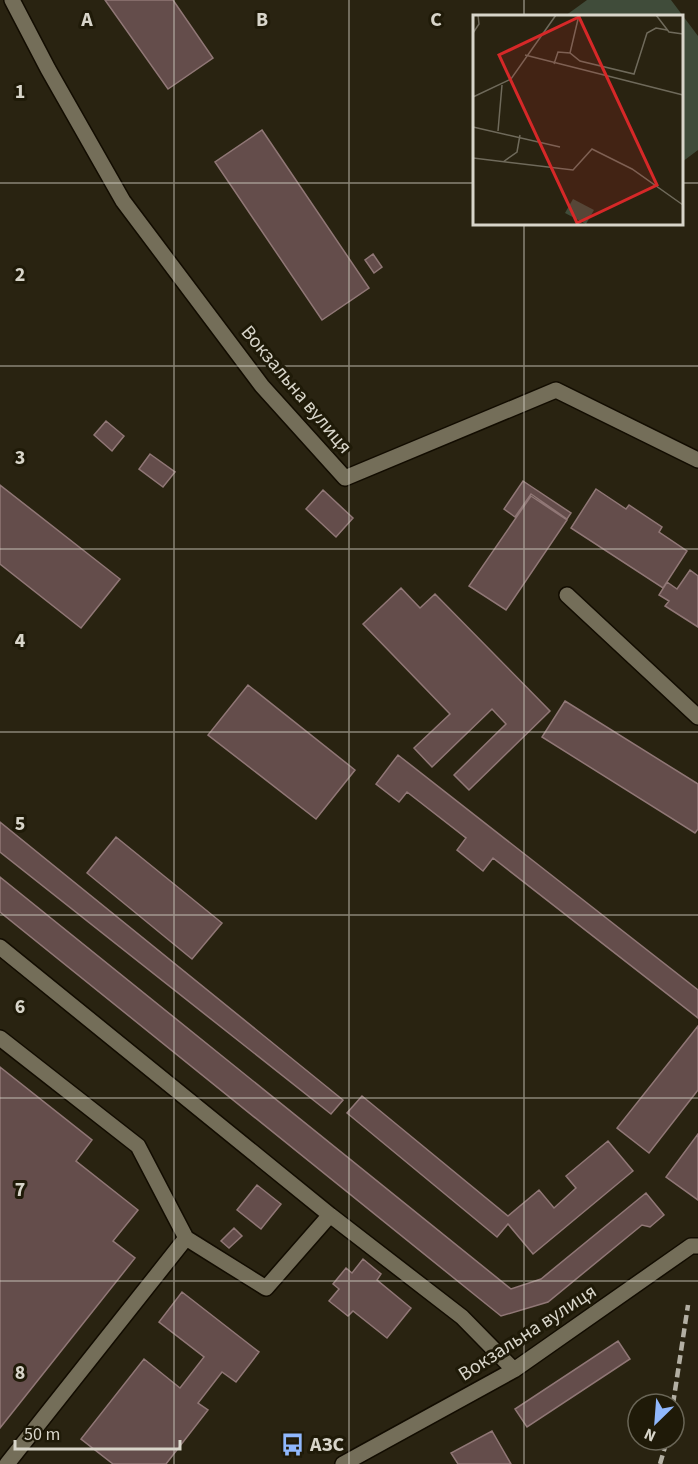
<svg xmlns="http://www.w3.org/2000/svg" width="698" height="1464" viewBox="0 0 698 1464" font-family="'Source Sans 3',sans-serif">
	<rect width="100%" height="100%" fill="#292311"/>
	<!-- pitch -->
	<path fill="#404c3a" d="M587,0H671L698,36V150L682,162V16H565Z"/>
	<!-- building -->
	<path fill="#644d4b" stroke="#907776" stroke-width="1.5" d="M105,0H173L213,58L168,89Z
		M262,130L369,288L322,320L215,162Z
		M373,254L382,267L374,273L365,260Z
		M106,421L124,436L112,451L94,435Z
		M150,454L175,472L163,487L139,469Z
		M523,481L571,513L567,519L531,494L515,517L504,509Z
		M0,485L120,579L81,628L0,564Z
		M596,489L626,509L629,505L662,527L659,532L687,551L663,588L571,528Z
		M323,490L353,518L336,537L306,509Z
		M531,496L567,520L506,610L469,586Z
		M690,570L698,576V627L665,606L669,601L659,595L667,582L677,589Z
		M401,588L420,608L435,594L550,711L469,790L454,775L506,724L492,709L432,767L414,748L450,714L363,624Z
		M248,685L355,770L316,819L208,735Z
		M565,701L698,784V829L695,833L542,737Z
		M398,755L698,990V1018L493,858L483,871L457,850L466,838L407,792L399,802L376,784Z
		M0,822L343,1100L331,1114L0,852Z
		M116,837L222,923L192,959L87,873Z
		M0,877L511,1289L541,1279L646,1193L664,1215L650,1227L642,1225L548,1302L501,1316L0,912Z
		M698,1026V1090L649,1153L617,1128Z
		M0,1067L92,1140L76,1161L138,1210L113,1241L135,1258L0,1428Z
		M362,1096L508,1216L539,1190L554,1208L576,1188L566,1176L608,1141L633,1171L533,1254L508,1224L497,1237L347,1113Z
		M698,1134V1200L666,1177Z
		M257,1185L281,1204L261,1229L237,1210Z
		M234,1228L242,1236L229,1248L221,1241Z
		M363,1259L381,1274L377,1280L411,1308L387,1338L353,1311L348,1316L329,1301L339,1289L333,1284L346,1268L352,1273Z
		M182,1292L259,1352L236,1382L222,1372L198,1403L208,1410L166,1464H113L81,1439L144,1359L180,1388L204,1357L159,1322Z
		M618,1341L630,1359L527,1427L515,1409Z
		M492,1431L511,1464H458L451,1453Z"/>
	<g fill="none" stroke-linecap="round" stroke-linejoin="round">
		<defs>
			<path id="minor" d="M12,0L48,69L123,201L262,386L345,478L556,390L698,460
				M567,595L698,717
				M0,947L330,1215L462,1317L514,1370
				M0,1038L138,1146L186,1238L266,1288L330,1215
				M7,1464L186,1238
				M343,1464L514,1370L691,1246H698"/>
		</defs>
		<!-- minor casing -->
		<use href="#minor" stroke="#120c00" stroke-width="18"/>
		<!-- minor -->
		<use href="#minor" stroke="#746e59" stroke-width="15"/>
		<!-- rail -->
		<path stroke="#b3afa3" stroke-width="4.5" stroke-dasharray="9 4.5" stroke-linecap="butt" d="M673,1404L688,1305
			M660,1464L667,1440"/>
	</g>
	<!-- grid -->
	<path fill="none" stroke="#d8d5ca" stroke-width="1.5" stroke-opacity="0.55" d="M174,0V1464M349,0V1464M524,0V16M0,183H474M682,183H698M524,224V1464M0,366H698M0,549H698M0,732H698M0,915H698M0,1098H698M0,1281H698"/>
	<!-- icons -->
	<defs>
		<symbol id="bus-bare" viewBox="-9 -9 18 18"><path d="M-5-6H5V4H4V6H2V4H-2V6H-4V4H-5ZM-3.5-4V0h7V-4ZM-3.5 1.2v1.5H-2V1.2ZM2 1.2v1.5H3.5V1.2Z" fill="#90b8fd" stroke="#1f1a08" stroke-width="2.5" paint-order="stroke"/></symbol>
	</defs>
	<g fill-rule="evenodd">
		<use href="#bus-bare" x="276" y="1428" width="33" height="33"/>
	</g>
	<g text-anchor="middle" stroke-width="6" stroke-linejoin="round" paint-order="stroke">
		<!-- street labels -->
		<g font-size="20" fill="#d8d5ca" stroke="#1f1a08">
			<text transform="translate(297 389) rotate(50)" y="7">Вокзальна вулиця</text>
			<text transform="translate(527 1332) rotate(-33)" y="7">Вокзальна вулиця</text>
		</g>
		<!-- poi labels -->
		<g font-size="20" font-weight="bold" fill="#d8d5ca" stroke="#1f1a08" text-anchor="start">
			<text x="310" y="1451">АЗС</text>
		</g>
	</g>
	<!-- overview -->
	<g transform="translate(473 15)">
		<rect width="210" height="210" fill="#292311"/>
		<path d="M100,184L121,195L113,209L92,198Z" fill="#404c3a"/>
		<path fill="none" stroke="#6f6a5b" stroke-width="1.5" d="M183,0L196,17L210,19M0,18L6,9L5,0M97,38L106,0M52,40L210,80M81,49L85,37L97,38L107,46L161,59L174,18L183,13L194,15M0,82L38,64L83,0M0,112L87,132M25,116L29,70M0,143L100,155L119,134L159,154L210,190M30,147L44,137L47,120"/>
		<path fill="#d62828" fill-opacity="0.15" stroke="#d62828" stroke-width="3" d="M106,2L184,170L104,208L26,40Z"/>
		<rect width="210" height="210" fill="none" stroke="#d8d5ca" stroke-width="3"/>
	</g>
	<g font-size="20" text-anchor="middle" font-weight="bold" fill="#d8d5ca" stroke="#1f1a08" stroke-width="6" stroke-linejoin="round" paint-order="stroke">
		<text x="87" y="26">A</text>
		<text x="262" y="26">B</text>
		<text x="436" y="26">C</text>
		<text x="20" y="98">1</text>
		<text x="20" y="281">2</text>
		<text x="20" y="464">3</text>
		<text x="20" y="647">4</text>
		<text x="20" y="830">5</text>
		<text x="20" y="1013">6</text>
		<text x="20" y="1196">7</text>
		<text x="20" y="1379">8</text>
	</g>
	<!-- north arrow -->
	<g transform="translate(656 1422) rotate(205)"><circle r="28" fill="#1f1a08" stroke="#696556" stroke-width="1.5"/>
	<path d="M0-4.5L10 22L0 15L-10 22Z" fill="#90b8fd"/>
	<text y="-9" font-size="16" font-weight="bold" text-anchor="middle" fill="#d8d5ca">N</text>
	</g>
	<!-- scale -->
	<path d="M15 1440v9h165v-9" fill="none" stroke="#d8d5ca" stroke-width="3"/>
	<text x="24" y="1440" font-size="18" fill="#d8d5ca" stroke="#1f1a08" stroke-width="4.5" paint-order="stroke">50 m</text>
</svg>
